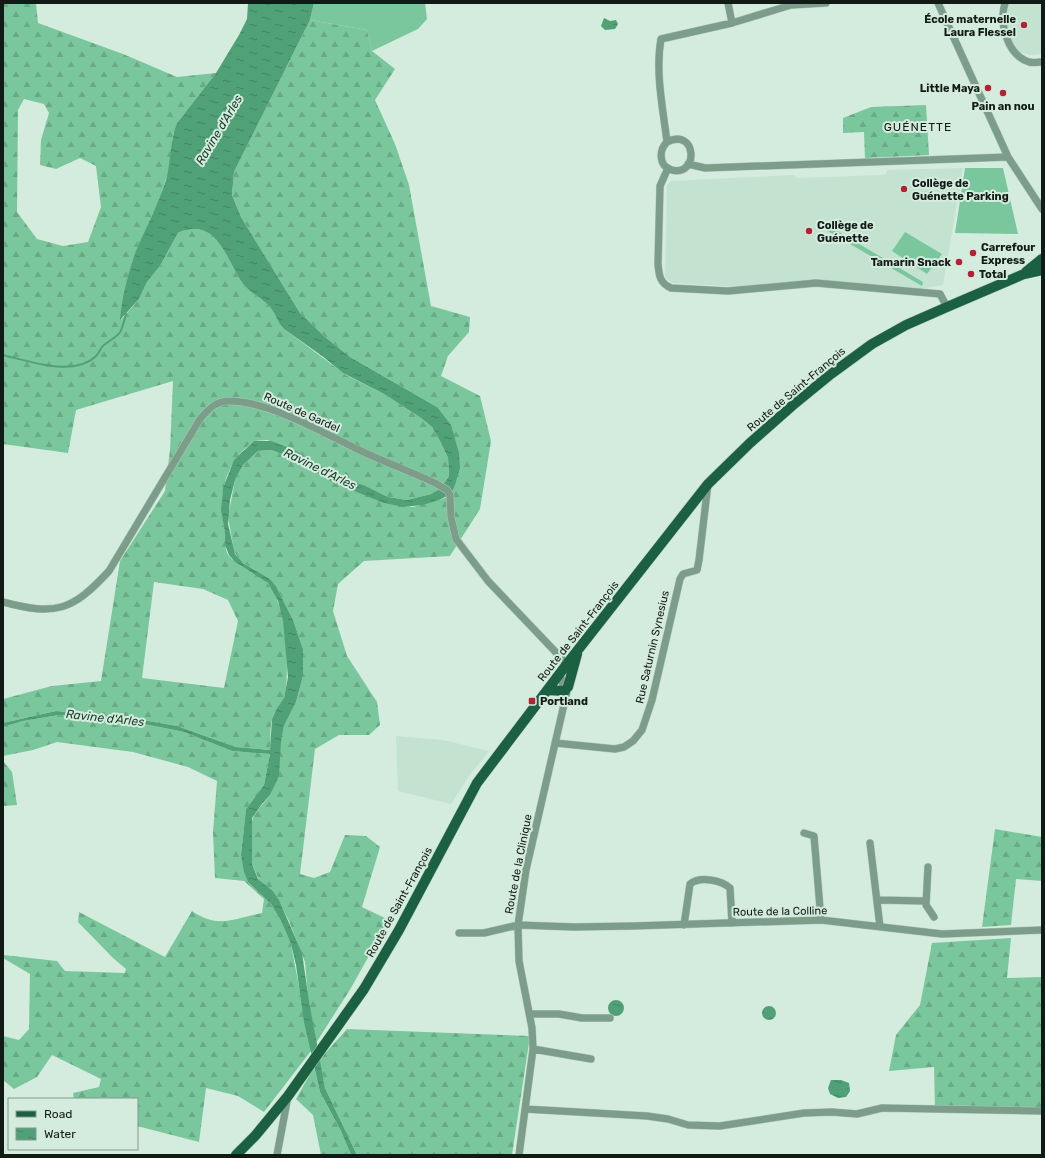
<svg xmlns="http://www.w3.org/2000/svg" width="1045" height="1158" viewBox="0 0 1045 1158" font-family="Rubik,sans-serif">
	<defs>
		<pattern id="forest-firs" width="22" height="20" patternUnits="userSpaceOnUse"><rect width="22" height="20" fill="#7bc79d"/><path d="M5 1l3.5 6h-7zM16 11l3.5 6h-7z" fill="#69aa86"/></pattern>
		<pattern id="water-ripples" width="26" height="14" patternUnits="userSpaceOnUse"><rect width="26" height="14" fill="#51a178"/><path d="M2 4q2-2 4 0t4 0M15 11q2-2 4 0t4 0" fill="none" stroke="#428261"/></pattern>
	</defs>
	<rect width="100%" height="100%" fill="#d4ecdd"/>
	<!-- built -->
	<path fill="#c3e3d0" d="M1009,3H1042V54L1029,55L1019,52L1012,42L1006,21Z
		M963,168L943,285L920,289L817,282L740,287L672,283L665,277L667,185L671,181L794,175L797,178L881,175L886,174L887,170Z
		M396,736L443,740L489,751L469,776L451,804L398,791Z"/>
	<!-- grass -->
	<path fill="#7bc79d" d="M314,3H425L427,19L418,29L372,51L367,30L310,20Z
		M965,168H1003L1018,234L955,233Z
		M829,226L923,282L922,286L826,230Z
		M905,232L942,254L927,274L892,251Z"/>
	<!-- forest -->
	<path fill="url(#forest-firs)" fill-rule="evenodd" d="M3,3H36L38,23L123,54L177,77L216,73L177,123L173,135L169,169L161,195L141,240L130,270L121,320L139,299L147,282L160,266L178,233C183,230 187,230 193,229C221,228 229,266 244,285C250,293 262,298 269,306C276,313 277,323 284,329L346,375L384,394L421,418L432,427L440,441L448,458L449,476L441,488L431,494L407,500L388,497L364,485L340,478L288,447L267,440L254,441C224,464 217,496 225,532C227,541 223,548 229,556C238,566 251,571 262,578C274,586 280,606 283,620C287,639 289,680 284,698C283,704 277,708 274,714C269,724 271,738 270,750L236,747L177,726L120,716L56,711L3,723V699L52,686L101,681L120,561L165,491L170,450L173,381L76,410L68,453L3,444ZM24,99L44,104L49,113L41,140L40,165L56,169L80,158L96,166L101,207L88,242L63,246L37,239L17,212L18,110ZM154,582L203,589L228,600L238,621L224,688L142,678Z
		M310,20L367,30L372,51L395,69L375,100L395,144L409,185L431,306L470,317L469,332L448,356L441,376L480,396L491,441L480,509L450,556L364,561L338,584L333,611L347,656L377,702L380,725L369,735H339L315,749L300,874L314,878L330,872L345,835L366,836L380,847L362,907L389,920L351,988L316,1043L308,996L305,962L289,921L277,897L273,891L259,880L252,864V821L254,815L270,795L284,726L296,702L303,676V649L293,620L276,586L270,579L240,561L234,551L228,517L235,480L243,465L258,451L271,450L293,458L340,485L393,505L413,507L442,499L447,497L455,485L437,407L350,357L324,336L300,313L241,217L232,195L234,172Z
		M926,105L929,155L865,158L864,132L843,133V118L871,107Z
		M59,715L130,721L184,732L232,751L270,754L264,785L246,809L241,855L248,882L271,904L281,921L291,944L311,1051L264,1112L238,1096L206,1088L199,1142L137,1126V1099H74L73,1093L99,1087L101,1079L52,1055L37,1077L14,1089L3,1080V1036L19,1040L29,1029L30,974L3,958V955L57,961L65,971L125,973L126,969L113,958L78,922L79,912L165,957L192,911C218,929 233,919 262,913L264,899L244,881L215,878L213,832L217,781L188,767L133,752L57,742L33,750L3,756V727L23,721Z
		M3,761L12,772L17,805L3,806Z
		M995,829L1042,837V881L1016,879L1011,925L982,927Z
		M1011,938L1007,978L1042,977V1107L935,1111L934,1067L889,1071L896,1035L920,1005L932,943Z
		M347,1029L530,1036L512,1155H357L325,1088L319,1060Z
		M314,1067L320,1092L341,1131L351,1155H321L313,1115L296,1099Z"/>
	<!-- water -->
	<path fill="url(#water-ripples)" d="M248,3H314L310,20L234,172L232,195L241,217L300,313L324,336L350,357L437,407L451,425L459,453L460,468L455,485L451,494L439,500L423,505L403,507L384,503L332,482L293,458L271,450L258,451L243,465L235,480L230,500L228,524L235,554L243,563L270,579L276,586L293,620L303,649V676L296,702L284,726L281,742L279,776L270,795L262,804L252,818V864L258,879L273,891L279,900L302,953L309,1001L325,1088L357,1155H351L341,1131L320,1092L304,1022L296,965L291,944L281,921L271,904L248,882L244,872L241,855L246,809L264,785L270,754L232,751L184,732L130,721L59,715L23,721L3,727V723L56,711L120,716L177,726L236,747L270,750L272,719L276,710L284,698L288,677L283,621L278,601L268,583L235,562L229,555L225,545V533L221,510L223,488L234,460L254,441H271L293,449L340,478L364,485L388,497L407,500L431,494L441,488L449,476L448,458L440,441L432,427L421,418L384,394L343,373L322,356L284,329C277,323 276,313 269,306C262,298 250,293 244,285C229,266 221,228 193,229C187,230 183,230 178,233L160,266L147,282L139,299L120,320C122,297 128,273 136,251C146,227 158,205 166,180C171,162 170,139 177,123L216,73L239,35L247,19Z
		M604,18L610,21L616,20L618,24L615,29L605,30L601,26Z
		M608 1008a8 8 0 1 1 16 0a8 8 0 1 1-16 0Z
		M762 1013a7 7 0 1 1 14 0a7 7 0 1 1-14 0Z
		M831,1080H841L849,1083L850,1091L846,1097L838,1098L830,1094L828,1088Z"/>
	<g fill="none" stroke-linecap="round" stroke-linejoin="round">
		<!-- stream -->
		<path stroke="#51a178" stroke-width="2" d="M3,355C28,361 73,377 95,357C99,354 100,348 104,345C122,332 120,336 126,314"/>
		<defs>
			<path id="street" d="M728,3L732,23
				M938,3L1008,157L1042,209
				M1005,3C999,23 1007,55 1029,62C1033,63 1038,62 1042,62
				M667,142C697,127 699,177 672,170C658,166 659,150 667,142C663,109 655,72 661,39L732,23L791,5L826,3
				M688,164L705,168L1008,157
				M668,168L660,186L658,264C659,276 660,283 671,288L728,291L816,283L940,294L947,307
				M3,602C56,616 72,611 109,571L200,419C208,410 215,401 229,401C269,401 321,432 357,449C382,461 409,471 435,483L447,490L450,495L451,517L456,539L488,581L567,664
				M560,674L565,693
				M555,743L615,749L624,747L633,741L642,730L652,700L680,579L683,574L697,570L699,560L708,484
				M804,833L814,836L821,920
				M870,843L880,927
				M928,867L926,905L934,917
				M877,900L926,901
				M684,925L690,884C700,876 721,880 730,888L732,923
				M459,933H484L518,925L574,927L633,926L821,920L942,934L1042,930
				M530,1014H559L582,1018H610
				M533,1049L591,1059
				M525,1109L647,1116L668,1119L688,1125L720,1126L804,1113L832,1112L857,1114L882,1108L1042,1111
				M277,1155L288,1096
				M519,1155L533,1049L532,1028L519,961L518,925L526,870L568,687"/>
			<path id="primary" d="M1026,272L1042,259
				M568,687L577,654
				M548,690L565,691
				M236,1155L255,1136L288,1096L364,989L399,930L477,783L570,660L708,484L750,443L793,405L831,374L872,344L906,325L947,307L1024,274L1042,270"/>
		</defs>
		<!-- street casing -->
		<use href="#street" stroke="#b1c6b9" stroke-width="8"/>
		<!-- primary casing -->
		<use href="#primary" stroke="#b1c6b9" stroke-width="11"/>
		<!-- street -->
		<use href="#street" stroke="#7c9d8a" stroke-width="7"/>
		<!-- primary -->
		<use href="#primary" stroke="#1b6040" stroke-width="10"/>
	</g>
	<!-- markers -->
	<g fill="#b32133" stroke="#d4ecdd" stroke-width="1.5">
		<circle cx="1024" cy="25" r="4"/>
		<circle cx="988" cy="88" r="4"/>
		<circle cx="1003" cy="93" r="4"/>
		<circle cx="904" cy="189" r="4"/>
		<circle cx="809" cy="231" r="4"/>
		<circle cx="973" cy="253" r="4"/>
		<circle cx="959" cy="262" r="4"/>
		<circle cx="971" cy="274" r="4"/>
		<rect x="528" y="697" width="8" height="8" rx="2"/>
	</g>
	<g text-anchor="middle" stroke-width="4" stroke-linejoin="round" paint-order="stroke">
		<!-- poi labels -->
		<g font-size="11" font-weight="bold" fill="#121a15" stroke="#d4ecdd" text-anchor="start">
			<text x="1016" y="23" text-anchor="end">École maternelle<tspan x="1016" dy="13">Laura Flessel</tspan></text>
			<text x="980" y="92" text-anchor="end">Little Maya</text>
			<text x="1003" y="110" text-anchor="middle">Pain an nou</text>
			<text x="912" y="187">Collège de<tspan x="912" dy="13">Guénette Parking</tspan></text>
			<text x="817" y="229">Collège de<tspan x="817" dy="13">Guénette</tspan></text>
			<text x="981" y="251">Carrefour<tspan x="981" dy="13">Express</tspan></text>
			<text x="951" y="266" text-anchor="end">Tamarin Snack</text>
			<text x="979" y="278">Total</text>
			<text x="540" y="705">Portland</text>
		</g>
		<!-- street labels -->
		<g font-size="11" fill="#121a15" stroke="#d4ecdd">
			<text transform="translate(796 389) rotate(-40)" y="4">Route de Saint-François</text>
			<text transform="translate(302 412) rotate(24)" y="4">Route de Gardel</text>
			<text transform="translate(578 631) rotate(-52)" y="4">Route de Saint-François</text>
			<text transform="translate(652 647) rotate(-77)" y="4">Rue Saturnin Synesius</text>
			<text transform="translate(518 864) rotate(-79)" y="4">Route de la Clinique</text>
			<text transform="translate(399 902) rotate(-61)" y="4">Route de Saint-François</text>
			<text transform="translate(780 911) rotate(-1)" y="4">Route de la Colline</text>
		</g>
		<!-- neighbourhood labels -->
		<g font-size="12" letter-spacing="1" fill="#121a15" stroke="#d4ecdd">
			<text x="918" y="131">GUÉNETTE</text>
		</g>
		<!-- water labels -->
		<g font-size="12" font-style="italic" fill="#163a28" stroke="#d4ecdd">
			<text transform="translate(219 130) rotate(-59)" y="4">Ravine d'Arles</text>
			<text transform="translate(320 469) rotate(26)" y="4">Ravine d'Arles</text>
			<text transform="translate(105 718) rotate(6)" y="4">Ravine d'Arles</text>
		</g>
	</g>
	<!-- border -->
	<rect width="1045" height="1158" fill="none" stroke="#121a15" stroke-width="8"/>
	<!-- legend -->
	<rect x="8" y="1098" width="130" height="52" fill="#d4ecdd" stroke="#86988d"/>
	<rect x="16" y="1111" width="20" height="6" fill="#1b6040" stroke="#86988d"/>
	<text x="44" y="1118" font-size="12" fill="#121a15">Road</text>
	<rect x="16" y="1128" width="20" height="12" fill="url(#water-ripples)" stroke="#86988d"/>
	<text x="44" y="1138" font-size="12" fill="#121a15">Water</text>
</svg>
